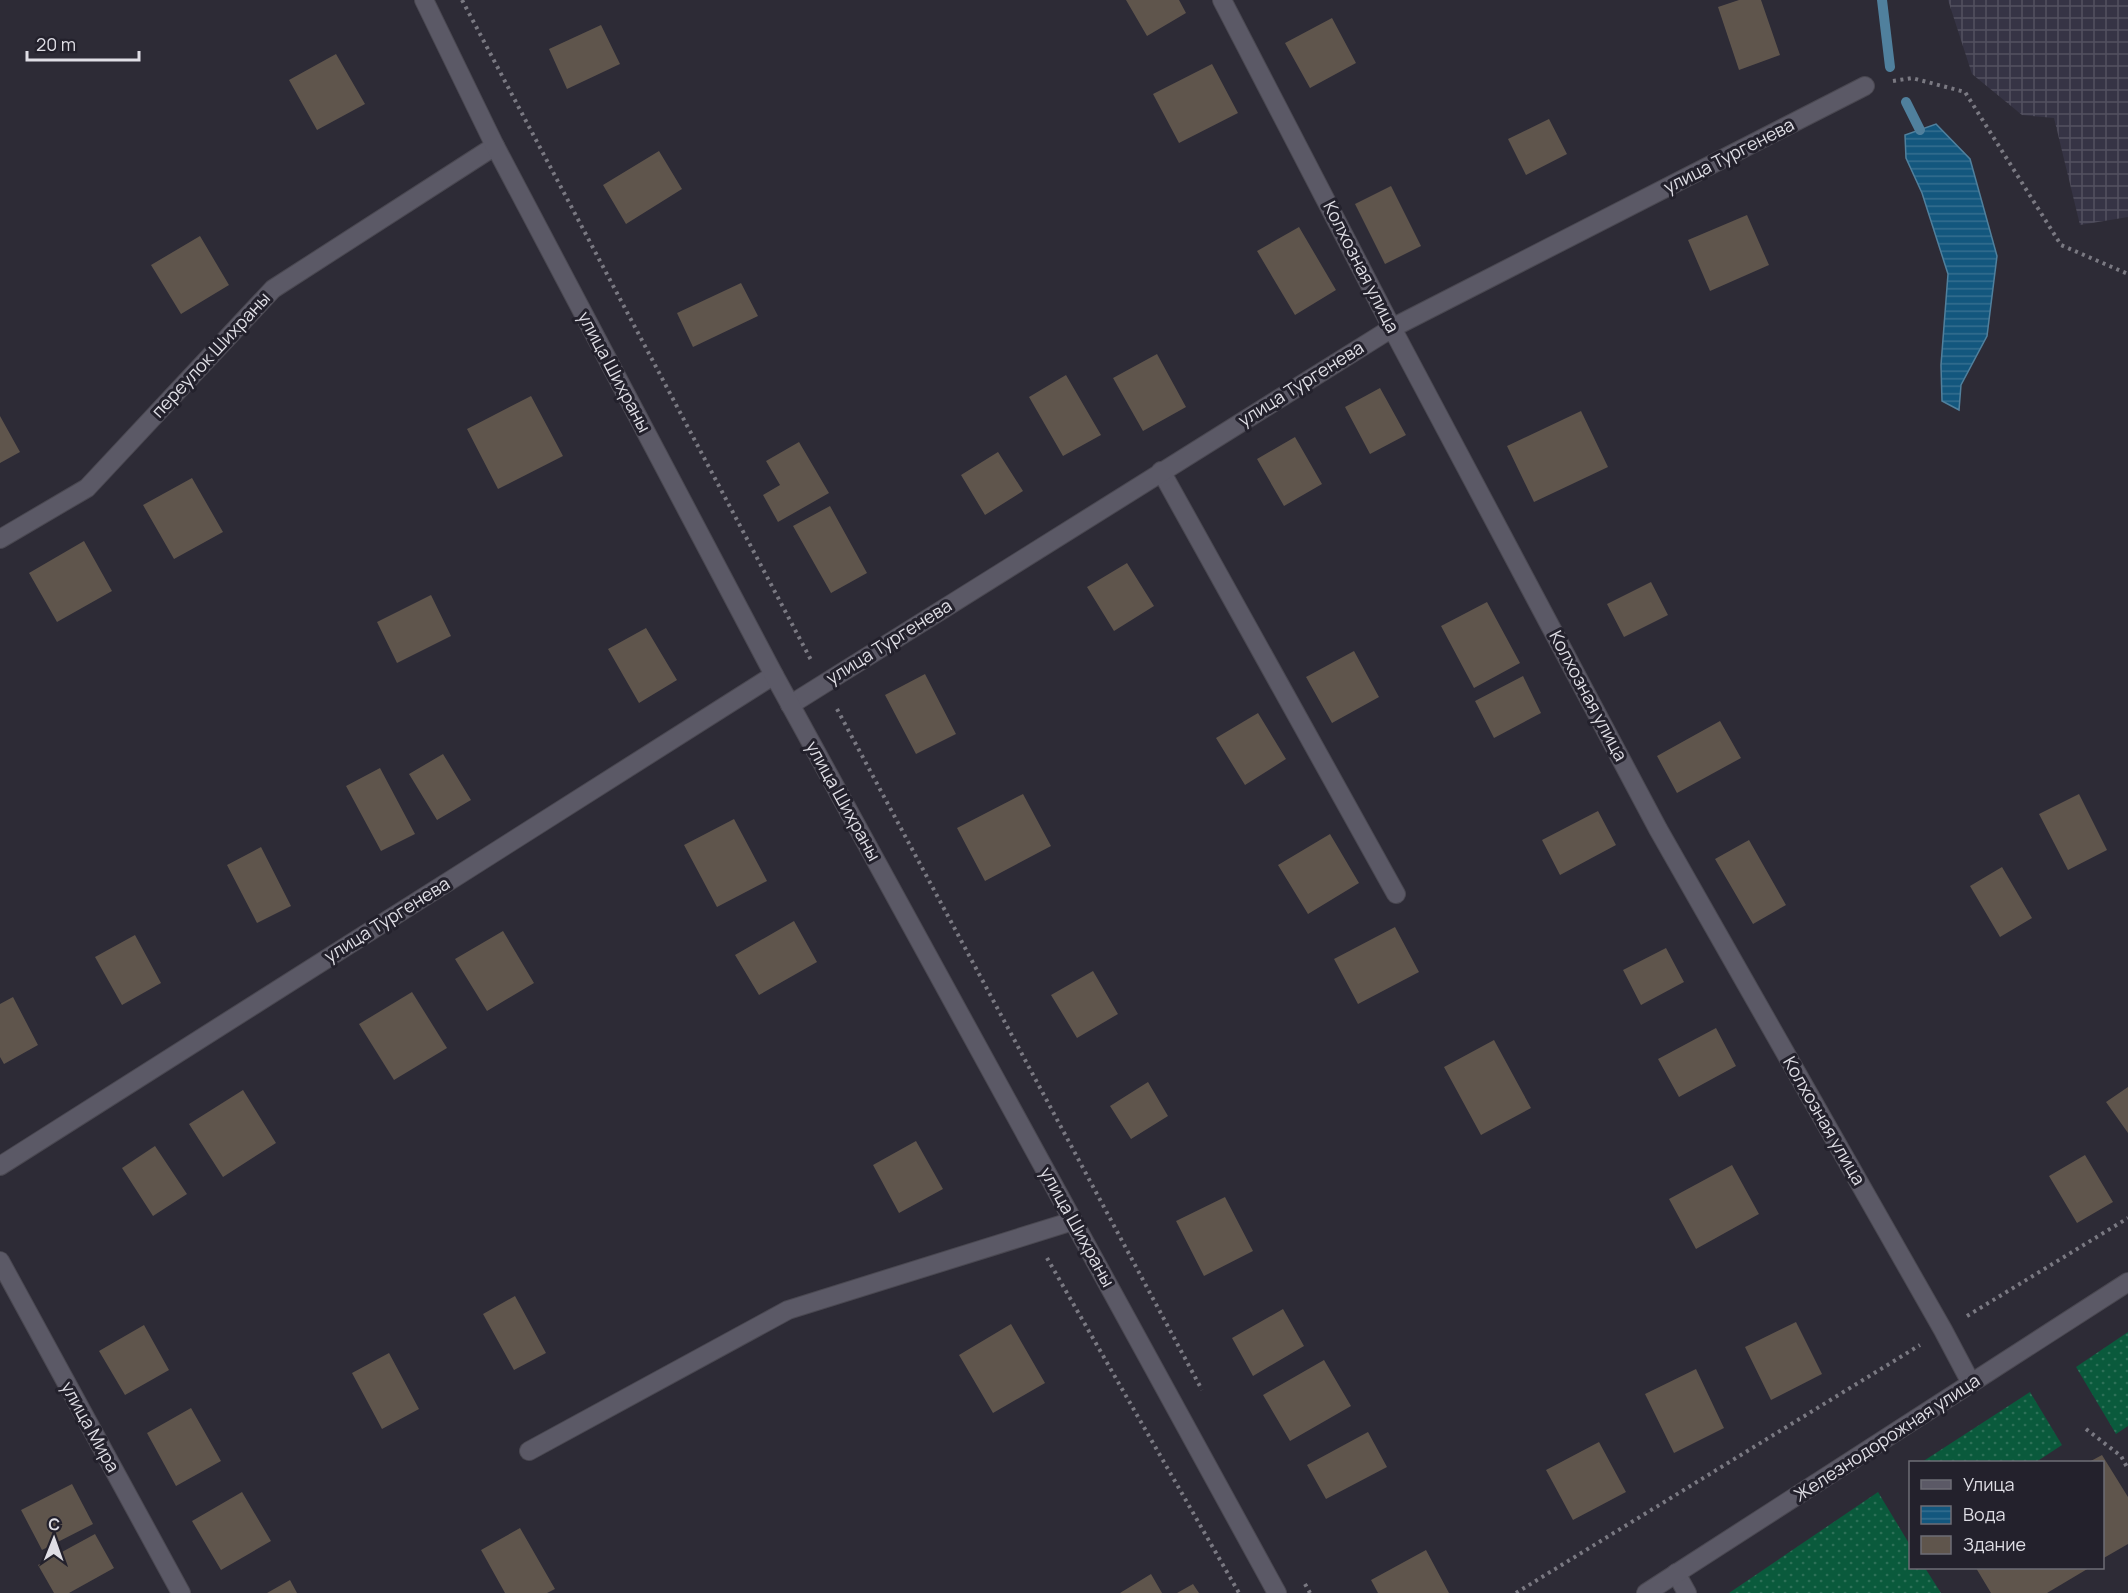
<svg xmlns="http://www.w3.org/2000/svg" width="2128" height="1593" viewBox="0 0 2128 1593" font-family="Manrope,sans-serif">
	<defs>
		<pattern id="industrial-grid" width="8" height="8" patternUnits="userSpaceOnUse" patternTransform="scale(1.5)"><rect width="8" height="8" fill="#363445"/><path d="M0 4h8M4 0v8" fill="none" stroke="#535160"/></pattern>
		<pattern id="grass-dots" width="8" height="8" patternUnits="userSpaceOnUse" patternTransform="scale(1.5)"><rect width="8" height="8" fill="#0a5a3c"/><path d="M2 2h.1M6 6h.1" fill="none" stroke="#2d7158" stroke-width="1.8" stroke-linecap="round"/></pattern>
		<pattern id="water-rules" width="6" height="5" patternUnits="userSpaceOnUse" patternTransform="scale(1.5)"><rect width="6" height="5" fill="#13577e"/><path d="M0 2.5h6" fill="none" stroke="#356f90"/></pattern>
	</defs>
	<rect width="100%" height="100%" fill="#2d2b36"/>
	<!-- industrial -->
	<path fill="url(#industrial-grid)" d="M1948,0H2128V217L2080,225L2054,118L2022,115L1972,74Z"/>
	<!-- grass -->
	<path fill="url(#grass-dots)" d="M2128,1332V1426L2116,1434L2076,1367Z
		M2030,1392L2062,1445L2036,1462H1922Z
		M1878,1492L1910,1545V1568H1925L1941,1593H1729Z"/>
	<!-- water -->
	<path fill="url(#water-rules)" stroke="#50809d" stroke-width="1.5" d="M1936,124L1970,159L1997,256L1987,336L1961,385L1959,410L1942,401L1941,365L1948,274L1922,193L1906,158L1905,135Z"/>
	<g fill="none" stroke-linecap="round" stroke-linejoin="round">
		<!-- stream -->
		<path stroke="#50809d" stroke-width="10" d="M1882,0L1890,67
			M1906,102L1920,130"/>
	</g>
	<!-- building -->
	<path fill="#5f554c" d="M1126,0H1179L1186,13L1147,36Z
		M1739,0H1761L1780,55L1739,70L1718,7Z
		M1332,18L1356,63L1310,88L1285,43Z
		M601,25L620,64L567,89L549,49Z
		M336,54L365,104L317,130L289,80Z
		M1212,64L1238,113L1179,143L1153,94Z
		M1549,119L1567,154L1526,175L1508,139Z
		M659,151L682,189L626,224L603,185Z
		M1391,186L1421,246L1385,264L1355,204Z
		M1747,215L1769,265L1710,291L1688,240Z
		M1299,227L1336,290L1295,315L1257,251Z
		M200,236L229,285L181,314L151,265Z
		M741,283L758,316L693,347L677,313Z
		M1157,354L1186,407L1143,431L1113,378Z
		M1066,375L1101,435L1063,456L1029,397Z
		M1380,388L1406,435L1370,454L1345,407Z
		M531,396L563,456L498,489L467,429Z
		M1581,411L1608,467L1534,502L1507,446Z
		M0,416L20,452L0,463Z
		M1295,437L1322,484L1284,506L1257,459Z
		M799,442L829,493L778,522L763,495L780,485L766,461Z
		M998,452L1023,491L985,515L961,475Z
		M192,478L223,532L174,559L143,505Z
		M830,506L867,573L831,593L793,526Z
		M84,541L112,591L57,622L29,573Z
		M1127,563L1154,606L1114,631L1087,587Z
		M1651,582L1668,615L1624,637L1607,604Z
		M431,595L451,636L397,663L377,622Z
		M1487,602L1520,663L1474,688L1441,626Z
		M646,628L677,680L639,703L608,649Z
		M1354,651L1379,697L1332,723L1306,677Z
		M925,674L956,734L916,754L885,695Z
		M1523,676L1541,713L1494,738L1475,701Z
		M1258,713L1286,759L1245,785L1216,738Z
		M1720,721L1741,758L1677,793L1657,756Z
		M443,754L471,800L437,820L409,774Z
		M380,768L415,834L381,851L346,786Z
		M1023,794L1051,846L985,881L957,828Z
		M2079,794L2107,850L2068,870L2039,814Z
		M1598,811L1616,845L1560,875L1542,840Z
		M734,819L767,881L717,907L684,845Z
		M1330,834L1359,883L1308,914L1278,865Z
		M1749,840L1786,905L1753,924L1715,859Z
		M261,847L291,906L257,923L227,865Z
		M2002,867L2032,918L2000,937L1970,886Z
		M794,921L817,962L759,995L735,955Z
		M1395,927L1419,972L1358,1004L1334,959Z
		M503,931L534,983L487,1011L455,959Z
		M135,935L161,983L122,1005L95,957Z
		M1666,948L1684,982L1641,1005L1623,970Z
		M1093,971L1118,1014L1077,1038L1051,995Z
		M412,992L447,1048L394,1080L359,1024Z
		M13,997L38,1045L4,1064L0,1057V1004Z
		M1716,1028L1736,1066L1679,1097L1658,1059Z
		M1494,1040L1531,1108L1481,1135L1444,1067Z
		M1148,1082L1168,1116L1131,1139L1110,1106Z
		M2128,1087V1133L2106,1102Z
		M243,1090L276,1143L223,1177L189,1124Z
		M916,1141L943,1189L899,1213L873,1165Z
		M155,1146L187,1194L153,1216L122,1168Z
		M2085,1155L2113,1202L2077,1223L2049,1176Z
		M1732,1165L1759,1214L1696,1249L1669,1199Z
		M1225,1197L1253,1251L1204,1276L1176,1221Z
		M515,1296L546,1353L514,1370L483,1314Z
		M1283,1309L1304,1346L1253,1376L1232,1338Z
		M1796,1322L1822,1374L1771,1400L1745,1347Z
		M1011,1324L1045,1383L993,1413L959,1355Z
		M144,1325L169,1370L125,1395L99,1351Z
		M389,1353L419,1409L382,1429L352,1373Z
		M1324,1360L1351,1406L1290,1441L1263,1395Z
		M1696,1369L1724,1428L1674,1453L1645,1394Z
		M191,1408L221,1461L176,1486L147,1433Z
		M1368,1432L1387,1467L1326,1499L1307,1465Z
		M1599,1442L1626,1492L1573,1520L1546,1470Z
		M2102,1455L2128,1497V1544L2102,1559V1462H2089Z
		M72,1484L93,1524L42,1550L21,1510Z
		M242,1492L271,1541L221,1570L192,1521Z
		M520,1528L555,1589L547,1593H505L481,1550Z
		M95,1534L114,1568L69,1593H54L38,1565Z
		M1426,1550L1449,1593H1378L1371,1580Z
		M1976,1568H2089L2047,1593H1991Z
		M1151,1574L1162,1593H1120Z
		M290,1580L297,1593H267Z
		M1193,1584L1199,1593H1177Z"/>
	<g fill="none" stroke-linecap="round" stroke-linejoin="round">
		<defs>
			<path id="lane" d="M1161,471L1396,894
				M529,1451L788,1310L1073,1221
				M1676,1573L1687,1593"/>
			<path id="street" d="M1222,0L1392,328L1658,829L1943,1330L1971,1383
				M0,539L87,488L273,289L495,146
				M790,705L1392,328L1865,86
				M0,1166L774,675
				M0,1261L181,1593"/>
			<path id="secondary" d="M424,0L495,146L774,675L1277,1593
				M1646,1593L2128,1282"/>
		</defs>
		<!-- lane casing -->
		<use href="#lane" stroke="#4a4851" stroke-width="20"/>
		<!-- street casing -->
		<use href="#street" stroke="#4a4851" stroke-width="20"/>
		<!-- secondary casing -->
		<use href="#secondary" stroke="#4a4851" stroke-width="20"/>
		<!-- path -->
		<path stroke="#7a7982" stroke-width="4" stroke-dasharray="3 4.5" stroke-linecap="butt" d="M462,0L811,660
			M1893,81L1912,78L1965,92L2061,245L2128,274
			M837,709L1202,1390
			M1047,1258L1239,1593
			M1967,1316L2128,1218
			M2086,1429L2121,1456L2128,1469
			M1305,1584L1310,1593
			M1516,1593L1920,1345"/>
		<!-- lane -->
		<use href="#lane" stroke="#5b5966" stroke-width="18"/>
		<!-- street -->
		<use href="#street" stroke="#5b5966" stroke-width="18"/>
		<!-- secondary -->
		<use href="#secondary" stroke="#5b5966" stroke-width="18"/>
	</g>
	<g text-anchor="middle" stroke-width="6" stroke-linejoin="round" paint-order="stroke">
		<!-- street labels -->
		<g font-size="18" fill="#dfdee5" stroke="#23212c">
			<text transform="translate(1729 156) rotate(-27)" y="6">улица Тургенева</text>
			<text transform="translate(1361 267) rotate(63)" y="6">Колхозная улица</text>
			<text transform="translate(211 355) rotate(-47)" y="6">переулок Шихраны</text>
			<text transform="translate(614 372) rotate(62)" y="6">улица Шихраны</text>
			<text transform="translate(1301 384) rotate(-32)" y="6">улица Тургенева</text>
			<text transform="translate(889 642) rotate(-32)" y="6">улица Тургенева</text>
			<text transform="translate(1588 696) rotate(62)" y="6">Колхозная улица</text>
			<text transform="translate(843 801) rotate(61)" y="6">улица Шихраны</text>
			<text transform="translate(387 920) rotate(-32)" y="6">улица Тургенева</text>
			<text transform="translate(1824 1121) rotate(60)" y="6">Колхозная улица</text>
			<text transform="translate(1077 1227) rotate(61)" y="6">улица Шихраны</text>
			<text transform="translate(90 1427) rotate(61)" y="6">улица Мира</text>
			<text transform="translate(1887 1438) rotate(-33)" y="6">Железнодорожная улица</text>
		</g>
	</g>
	<!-- legend -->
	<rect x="1909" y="1461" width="195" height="108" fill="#23212c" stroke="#6e6d76" stroke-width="1.5"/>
	<rect x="1921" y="1480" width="30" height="9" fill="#5b5966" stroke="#6e6d76" stroke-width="1.5"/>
	<text x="1963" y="1491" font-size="18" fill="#dfdee5">Улица</text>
	<rect x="1921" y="1506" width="30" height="18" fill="url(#water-rules)" stroke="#6e6d76" stroke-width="1.5"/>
	<text x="1963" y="1521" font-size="18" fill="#dfdee5">Вода</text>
	<rect x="1921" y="1536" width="30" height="18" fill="#5f554c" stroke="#6e6d76" stroke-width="1.5"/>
	<text x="1963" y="1551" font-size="18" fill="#dfdee5">Здание</text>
	<!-- north arrow -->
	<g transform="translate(54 1539) rotate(1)" stroke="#23212c" stroke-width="4.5" paint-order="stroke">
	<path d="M0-4.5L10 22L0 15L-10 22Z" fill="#dfdee5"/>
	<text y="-9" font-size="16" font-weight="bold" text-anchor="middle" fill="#dfdee5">С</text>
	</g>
	<!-- scale -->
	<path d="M27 51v9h112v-9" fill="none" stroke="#dfdee5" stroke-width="3"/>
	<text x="36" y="51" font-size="18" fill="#dfdee5" stroke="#23212c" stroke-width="4.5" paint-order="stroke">20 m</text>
</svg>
